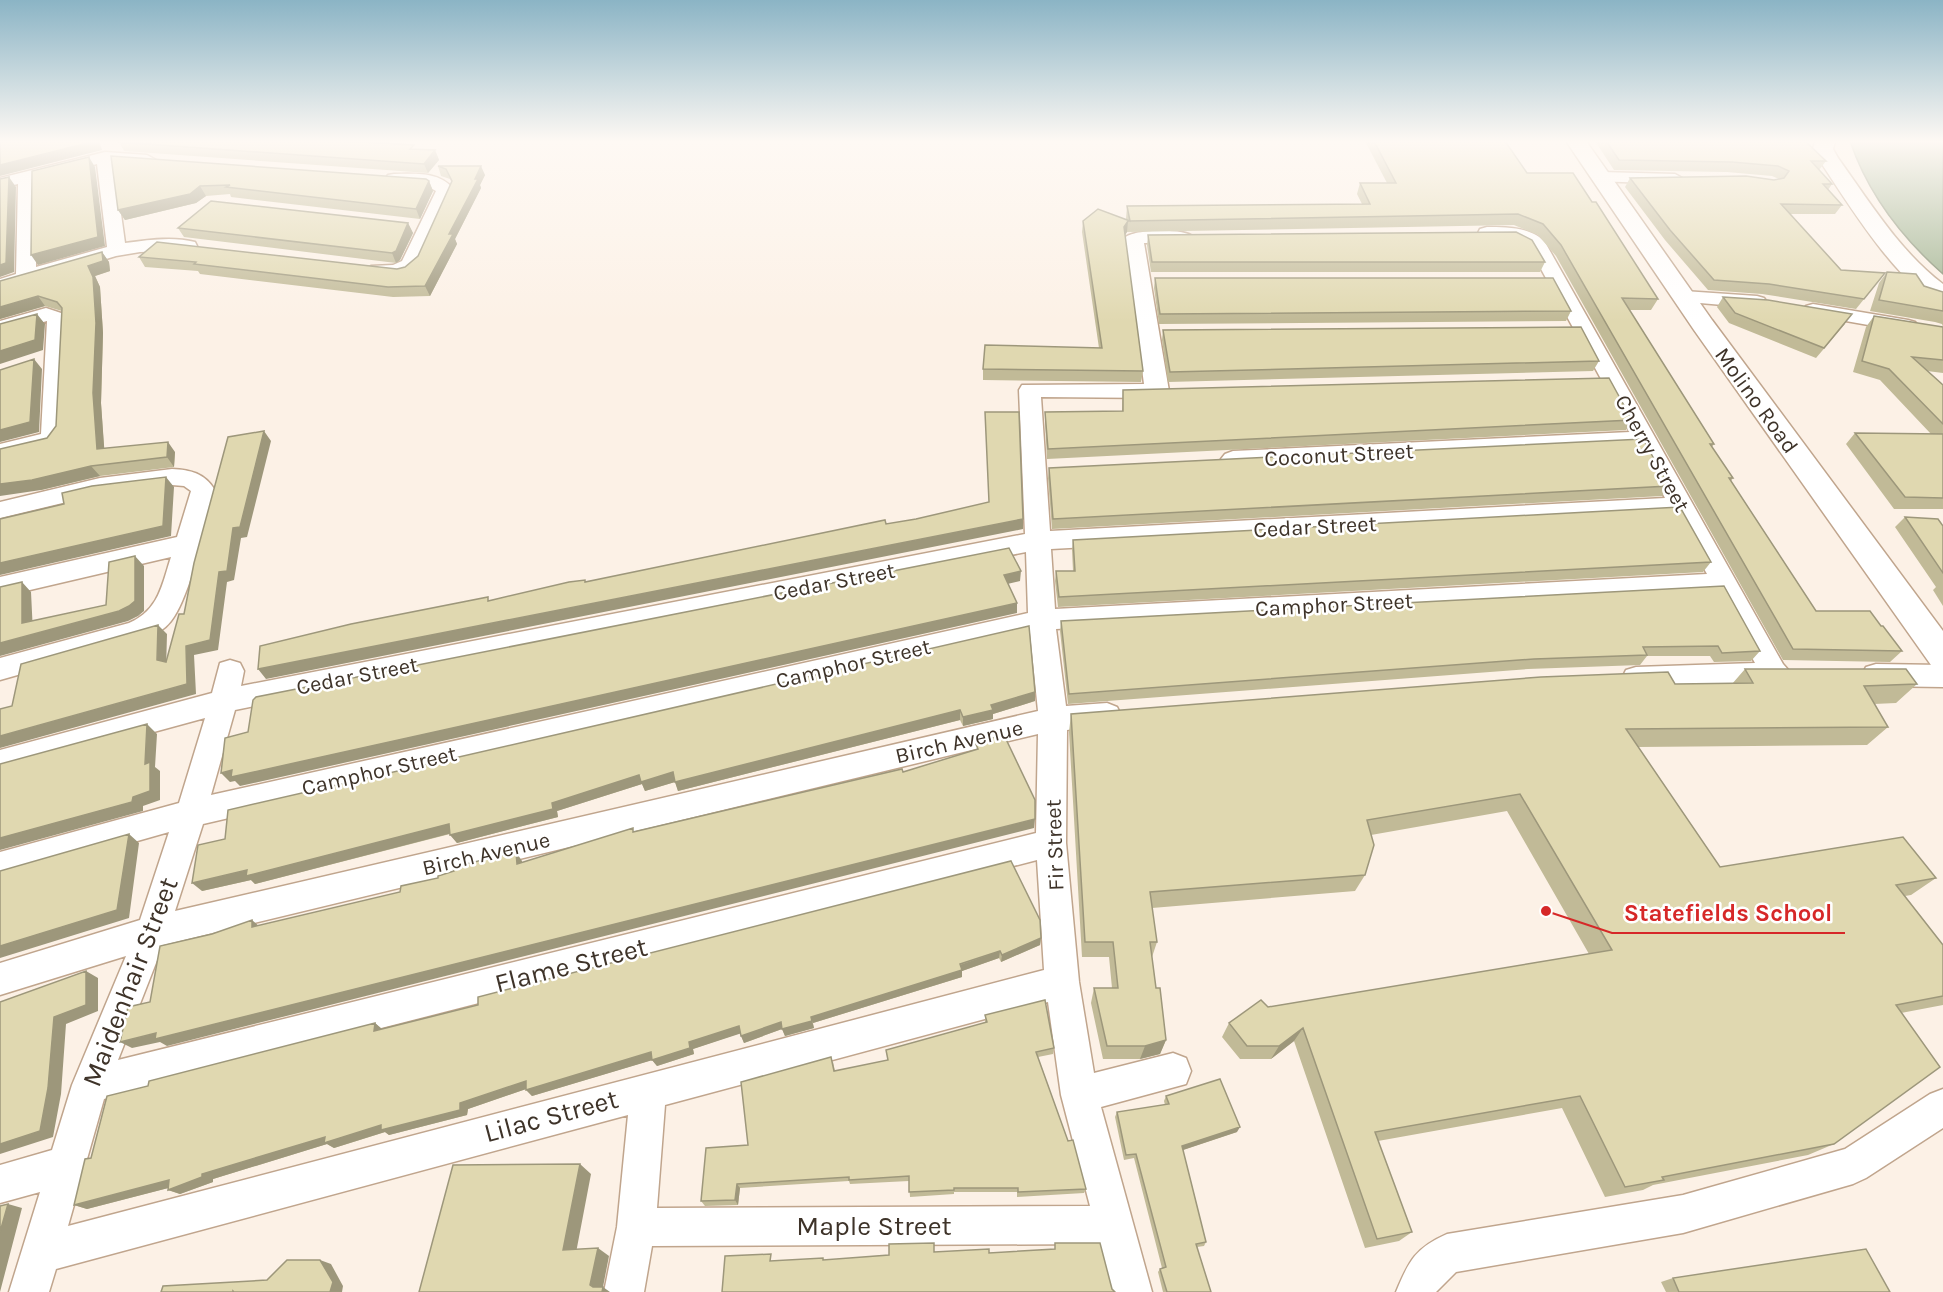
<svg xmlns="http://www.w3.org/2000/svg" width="1943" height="1292" viewBox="0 0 1943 1292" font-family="Karla,sans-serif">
	<rect width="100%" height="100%" fill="#fcf1e6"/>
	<!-- water -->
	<path fill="#a0b390" stroke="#838d71" stroke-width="1.5" d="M1850,141H1943V274C1901,237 1868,194 1850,141Z"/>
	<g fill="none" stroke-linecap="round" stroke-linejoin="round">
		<defs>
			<path id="street" d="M105,152L147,155L156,160L147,165L114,163L125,243C148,240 173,236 195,242L197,246L195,250L140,252L116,256L0,291V279L16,274L18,184L0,188V178ZM97,164L107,247L36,267V179Z
				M1601,172L1675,174L1684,179L1675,184L1595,181L1592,177Z
				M394,174C415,174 440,171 454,190L417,269C401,276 388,278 371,274L368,270L371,266L393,265L402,261L436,191L427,186L388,183L385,179L388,175Z
				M1487,227C1506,227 1534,227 1546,244L1783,664L1791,673L1787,681L1777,684L1636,689L1626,686L1622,678L1626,670L1636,667L1755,663L1717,593L1056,629L1066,706L1107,703L1117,707L1121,715L1117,723L1067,730L1066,843L1079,982L1094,1073L1173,1053L1186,1058L1191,1071L1186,1084L1101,1107L1152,1292H1112L1100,1244L652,1246L644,1292H604L617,1227L628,1115L56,1269L49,1292H9L40,1192L0,1203V1165L52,1150L72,1085L126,956L0,995V963L140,920L169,832L0,880V852L179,803L205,718L0,774V750L212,693L220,663L230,660L240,663L244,671L241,686L1025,534L1019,390L1022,385L1144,384L1125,238C1131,229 1187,228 1193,237L1184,243H1144L1169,391L1166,396L1158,398L1041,397L1050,531L1665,498L1638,447L1233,467L1225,464L1221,459L1225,454L1233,451L1630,432L1529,247L1515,240L1480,237L1478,233L1480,229ZM1674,515L1707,574L1055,609L1051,549ZM1026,552L1028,613L211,795L235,710ZM1030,633L1038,711L175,911L203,824ZM1038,734L1036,833L118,1060L163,945ZM1037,860L1044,970L68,1226L104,1099ZM1048,1002L1061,1095L1090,1206L657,1208L665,1105Z
				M1684,291L1757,296L1764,298L1767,302L1764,306L1757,308L1677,301L1674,297L1677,293Z
				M1813,304L1908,320L1915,322L1918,326L1915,330L1908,332L1806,314L1803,310L1806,306Z
				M46,308L64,314L67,318L63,435L55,446L0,460V444L41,434L47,321L0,334V321Z
				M172,469C191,470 204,473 215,490C206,522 190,598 171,621C164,630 155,635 144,639L0,680V658L129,623C159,610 162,585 171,557L0,597V577L177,537L191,491L184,486L172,485L100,494L0,518V502L100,478Z
				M1876,664L1943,665V687L1876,686L1866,683L1862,675L1866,667Z
				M1943,1089V1128L1866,1178L1853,1184L1683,1233L1456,1272L1436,1292H1396C1409,1261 1415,1248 1447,1234L1683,1195L1845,1149L1930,1094Z"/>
			<path id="secondary" d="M1815,141H1835L1833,149L1838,158C1869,201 1900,252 1943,284V303C1902,293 1842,194 1818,158L1813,149Z"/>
			<path id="primary" d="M1566,141H1586L1712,320L1943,631V669L1931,665L1694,330Z"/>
		</defs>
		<!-- street casing -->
		<use href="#street" stroke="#c0a58d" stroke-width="3"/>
		<!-- secondary casing -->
		<use href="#secondary" stroke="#c0a58d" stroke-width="3"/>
		<!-- primary casing -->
		<use href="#primary" stroke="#c0a58d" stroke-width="3"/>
		<!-- street -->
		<use href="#street" fill="#fff" fill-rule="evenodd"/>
		<!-- secondary -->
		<use href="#secondary" fill="#fff" fill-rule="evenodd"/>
		<!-- primary -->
		<use href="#primary" fill="#fff" fill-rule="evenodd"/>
	</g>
	<!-- wall -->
	<path fill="#c1ba97" d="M1365,141H1505L1527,173L1658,299L1651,310H1629L1714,444L1712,447L1733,478L1731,481L1816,611L1881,626L1902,651L1890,662L1783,660L1556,256L1538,235L1514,225L1127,232L1125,235L1143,371L1141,382L983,380V369L1099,348L1082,232L1083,221L1126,219L1127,206L1362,204L1357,194L1360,183H1387Z
		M1595,141H1805L1826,161L1819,170L1832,184L1828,190L1842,205L1835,214H1790L1841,270L1885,273L1856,309L1762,294L1708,290L1665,240L1625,187L1630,178L1774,180L1779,179L1772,176L1727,172L1614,170Z
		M119,142L435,150L439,160L428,173L124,151Z
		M111,156L429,181L433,191L420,219L231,197L230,194L206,196L196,203L125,220L118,210Z
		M438,166L485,175L480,185L481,188L455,239L457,244L430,296L393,297L200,274L198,271L145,267L139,257L397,269L405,267L418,256L452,183L450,179L441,176Z
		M408,223L413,233L400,260L396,263L184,237L178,228Z
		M1148,235L1545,262L1540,272H1151L1147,245Z
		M102,252L109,262L110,271L95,276L100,287L103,333L101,403L104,448L175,452L174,467L100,476L41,490L47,438L56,426L62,311L45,306L0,319V281Z
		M1887,272L1924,286L1943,292V327L1942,324L1935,322L1870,311L1879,283Z
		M1155,278L1571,311L1566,321L1159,324L1154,288Z
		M1723,297L1845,324L1816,358L1729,323L1717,307Z
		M1874,316L1943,327V373L1927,371L1943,385V509H1894L1846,444L1855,433L1931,434L1880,380L1853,372L1866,327Z
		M1163,330L1599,361L1593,371L1168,382L1162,340Z
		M1123,390L1632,420L1626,430L1047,459L1045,422V412L1122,411Z
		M1049,468L1669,486L1662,496L1052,529L1048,478Z
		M1905,517L1943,526V606L1933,590L1936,587L1895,527Z
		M1073,540L1711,562L1703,572L1058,607L1055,581L1056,571H1073L1072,550Z
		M1724,586L1760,651L1751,661L1714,662L1710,656H1647L1640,665L1528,669L1068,704L1060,631L1061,621Z
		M1745,669L1917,684L1896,703L1874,704L1888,727L1867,745L1638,747L1720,867L1936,878L1911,895L1905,896L1943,945V1005L1901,1013L1834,1144L1808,1155L1653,1185L1643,1190L1605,1197L1562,1108L1378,1141L1412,1232L1399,1241L1365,1248L1294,1041L1271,1059H1240L1222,1037L1229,1023L1268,1007L1589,954L1507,811L1371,835L1365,875L1355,891L1152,908L1157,942L1152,957L1156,988L1166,1040L1160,1054L1140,1059H1103L1091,1003L1094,988H1112L1109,957H1082L1069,732L1071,714L1675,684H1732Z
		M1035,701L993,714V719L963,726L960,720L678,791L675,782L645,791L642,784L557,811L558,817L457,843L450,834L255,884L251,880L202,891L225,839L228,810Z
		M1041,938L1040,945L1001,962L999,958L962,971V977L813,1023L814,1028L785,1036L782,1029L744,1043L740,1033L693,1049L694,1054L657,1066L652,1060L532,1096L526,1089L468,1109L467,1115L389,1135L385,1132L334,1148L327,1144L213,1179V1182L180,1194L168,1190V1188L87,1209L74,1205L91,1158L148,1086L375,1023L382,1029Z
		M985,1015L1054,1048L1053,1054L1038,1057L1068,1141L1086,1189L1084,1193L1017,1197V1192H954V1194L910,1197L909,1181L850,1184L849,1181L740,1188L738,1205L705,1206L701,1201L748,1145L833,1062L835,1071L888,1060L985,1022Z
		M1166,1096L1237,1132L1183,1150L1206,1242L1204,1246L1197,1247L1211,1292H1163L1158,1272L1160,1269L1162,1268L1134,1158L1124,1160L1115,1117L1117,1112L1165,1105L1164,1101Z
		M1673,1278L1890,1292H1666L1661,1282Z"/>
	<!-- shaded-wall -->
	<path fill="#9d977b" d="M96,141H99L102,150L0,176V165Z
		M435,150L439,160L428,173L424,164Z
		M89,157L95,167L105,246L38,265L31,255Z
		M481,166L485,175L480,185L481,188L455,239L457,244L430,296L425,286Z
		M9,177L16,187L14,272L0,277V265Z
		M429,181L433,191L420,219L416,209Z
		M200,186L206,196L196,203L125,220L118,210Z
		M1128,221L1127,232L1123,238L1124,227Z
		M408,223L413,233L400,260L396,263L392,253Z
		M102,252L109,262L110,271L95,276L100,287L103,333L101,403L105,459L97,449L93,393L88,266Z
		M38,296L45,306L0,319V307Z
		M37,314L45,324L43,350L0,364V351Z
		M34,359L42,369L39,432L0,442V430Z
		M264,431L271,441L247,537L241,538L234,580L227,582L218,650L194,655L196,694L0,748V736L187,684L186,646L219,572Z
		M168,442L175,452L174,467L167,457Z
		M91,466L100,476L41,490L0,496V484Z
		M166,477L174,487L171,536L0,575V563Z
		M1023,519V529L266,679L258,669Z
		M135,556L144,566V611L138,616L128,621L0,656V643L119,611Z
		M1021,571L1020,581L1003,585L1004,575Z
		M22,582L31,592L33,633L22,623Z
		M1017,603V613L240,786L235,781L230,782L221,773Z
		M158,625L167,634L166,670L157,660Z
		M1035,692V701L993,714V719L963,726V717L991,705Z
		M960,710V720L678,791L675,782L645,791L642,784L557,811L558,817L457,843L450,835L639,775L673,772Z
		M147,724L157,734L155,767L160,771V800L143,806V811L0,850V838L133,797L145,764Z
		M1035,819L1034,828L167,1046L160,1042L132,1048L120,1042Z
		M449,824L456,832L255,884L251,880L202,891L192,883Z
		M129,834L139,843L129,918L0,958V946Z
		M516,852L522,861V872L517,864Z
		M252,920L261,928L252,927Z
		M1041,938L1040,945L1001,962L1002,955Z
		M1000,951L999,958L962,971V977L813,1023L811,1017Z
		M86,971L98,978V1011L66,1024L61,1094L53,1137L0,1154V1144L54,1017Z
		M812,1021L814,1028L785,1036L782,1029L744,1043L741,1036L781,1022Z
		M375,1023L383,1030L374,1031Z
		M739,1026L742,1033L693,1049L694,1054L657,1066L652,1060L689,1042Z
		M1303,1028L1294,1041L1271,1059L1279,1046Z
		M1166,1040L1160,1054L1140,1059L1145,1046Z
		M651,1052L656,1059L532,1096L526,1090Z
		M526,1081L532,1087L468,1109L467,1115L389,1135L385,1132L334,1148L327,1144L213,1179V1182L180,1194L168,1190L202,1174L325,1137L381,1125L460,1103Z
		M1240,1127L1237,1132L1180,1151L1182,1146Z
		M580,1164L591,1174L575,1258L563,1250Z
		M169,1180L180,1185L87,1209L74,1205Z
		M737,1184L740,1188L738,1205L735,1200Z
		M8,1204L22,1208L0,1292V1232Z
		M598,1248L609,1256L603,1287L610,1292H600L593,1287L590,1285Z
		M320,1260L331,1264L343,1286L342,1292H330Z"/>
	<!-- building -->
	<path fill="#e0d8b0" stroke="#9d977b" stroke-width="1.5" d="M0,141H96L0,165Z
		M120,141H344L414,145L410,149L435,150L424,164L119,142Z
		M1374,141H1505L1527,173H1573L1592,202H1596L1658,299L1622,298L1714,444H1710L1733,478H1729L1816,611H1870L1881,626H1883L1902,651L1793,649L1561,245L1543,224L1518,214L1128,221L1124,227L1143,371L983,369L985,345L1102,348L1083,221L1098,209L1130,221L1127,206L1370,204L1360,183H1396Z
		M1606,141H1805L1826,161H1811L1832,184H1823L1842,205L1781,204L1841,270L1885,273L1864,299L1769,284L1714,280L1670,230L1630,178L1746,176L1774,180L1784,178L1789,171L1778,166L1732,162L1619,160Z
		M111,156L426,179L429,181L416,209L226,187L230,185L200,186L190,194L118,210Z
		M89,157L98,237L31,255L32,171Z
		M438,166H481L475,179H478L449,234H453L425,286L388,287L194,264L196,262L139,257L157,242L397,269L405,267L418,256L452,181L446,169Z
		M9,177L6,263L0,265V179Z
		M211,201L408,223L396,251L392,253L178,228Z
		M1516,232L1532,240L1545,262H1152L1148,235Z
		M102,252L103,261L88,266L93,277L96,323L93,393L97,449L168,442L167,457L91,466L32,480L0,484V449L47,438L56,426L62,308L57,302L38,296L0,307V281Z
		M1887,272L1916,274L1924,286L1943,292V311L1879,300Z
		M1155,278H1553L1571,311L1160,314Z
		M1723,297L1768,300L1852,314L1824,348L1735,313Z
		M37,314L35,340L0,351V324Z
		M1874,316L1943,327V360L1912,357L1943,385V424L1889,369L1862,361Z
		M1581,327L1599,361L1170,372L1163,330Z
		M34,359L30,422L0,430V370Z
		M1609,378L1632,420L1048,449L1045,412L1123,411V390Z
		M985,412H1019L1023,519L258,669L260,646L351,624L488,597V601L569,582L585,580V582L885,520L886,524L916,519L989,502Z
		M264,431L240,527L233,528L227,571L219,572L210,640L186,646L187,684L0,736V709L12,706L21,664L158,625L157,660L166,662L179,614H184L194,563L228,437Z
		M1855,433L1943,434V498L1905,497Z
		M1643,439L1669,486L1053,519L1049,468Z
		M166,477L163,526L0,563V519L64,504L62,493L92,486Z
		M1680,507L1711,562L1059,597L1056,571H1075L1073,540Z
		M1905,517L1938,519L1943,526V573Z
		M1009,548L1021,571L1004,575L1017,603L231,777L232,770L221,773L225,738L248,732L253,700L256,697Z
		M135,556V601L129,606L119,611L0,643V587L22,582V623L106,605L109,562Z
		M1724,586L1760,651L1722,653L1718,646L1643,647L1647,655L1534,659L1069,694L1061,621Z
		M1029,626L1035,692L991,705L993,710L963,717L960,710L675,782L673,772L641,782L639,775L552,803L553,809L450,835L449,824L246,876L247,870L192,883L198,845L225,839L228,810Z
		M1745,669H1906L1917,684L1864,686L1888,727L1626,729L1720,867L1903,837L1936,878L1896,885L1943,945V996L1896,1005L1940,1067L1834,1144L1662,1177L1664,1180L1625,1187L1580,1096L1375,1132L1412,1232L1377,1239L1303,1028L1279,1046H1247L1229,1023L1261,1000L1268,1007L1612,950L1520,794L1367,820L1374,845L1365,875L1150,892L1157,942H1150L1156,988H1160L1166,1040L1145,1046H1107L1094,988H1118L1113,942H1085L1071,714L1541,677L1668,672L1675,684L1753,683Z
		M147,724L145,764L150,762V791L133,797L132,802L0,838V764Z
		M1004,735L1035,800V819L155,1039L156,1033L120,1042L128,1007L150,1002L160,946L212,934L252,920V927L400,892L401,886L438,878V876L454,871L453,867L516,852L517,864L633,828V832L902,769L903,772L978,749L975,742Z
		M129,834L117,910L0,946V871Z
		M1011,861L1040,920L1041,938L1002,955L1000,951L960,964L962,970L811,1017L812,1021L782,1029L781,1022L741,1036L739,1026L689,1042L690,1048L652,1060L651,1052L526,1090V1081L460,1103V1110L381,1130V1125L324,1143L325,1137L202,1174V1177L168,1190L169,1180L74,1205L85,1159L91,1158L107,1096L148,1086L149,1081L375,1023L374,1031L478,1005V997Z
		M86,971V1005L54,1017L48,1088L40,1131L0,1144V1002Z
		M1045,1000L1054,1048L1036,1052L1068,1141L1073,1140L1086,1189L1018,1192V1188H954V1190L909,1192V1176L849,1180V1177L737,1184L735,1200L701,1201L706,1148L748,1145L741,1082L831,1057L834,1071L888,1060L886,1050L987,1022L985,1015Z
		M1220,1079L1240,1127L1182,1146L1206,1242L1196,1244L1211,1292H1167L1160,1269L1166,1267L1136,1154L1126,1155L1117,1112L1169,1104L1166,1096Z
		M580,1164L563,1250L598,1248L590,1285L593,1287H603L602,1292H419L453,1165Z
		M8,1204L0,1232V1206Z
		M934,1243V1252L989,1249V1253L1055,1249V1243H1100L1112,1289L1115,1292H722L725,1256L771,1254L770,1261L823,1258V1260L889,1255V1244Z
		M1866,1249L1890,1292H1679L1673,1278Z
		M287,1260H320L333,1282L330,1292H234L233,1291V1292H161L163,1286L267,1280Z"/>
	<!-- sky -->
	<linearGradient id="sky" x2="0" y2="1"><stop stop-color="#8bb4c5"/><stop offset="0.44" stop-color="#fef9f4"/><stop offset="1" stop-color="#fef9f4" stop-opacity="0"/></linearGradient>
	<rect width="1943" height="322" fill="url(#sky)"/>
	<g text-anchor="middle" stroke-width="5" stroke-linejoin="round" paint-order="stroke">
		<!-- street labels -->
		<g font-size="22" fill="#3e3329" stroke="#fff">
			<text transform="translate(1757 400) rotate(54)" y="8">Molino Road</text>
			<text transform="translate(1653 453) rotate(61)" y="8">Cherry Street</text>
			<text transform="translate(1339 454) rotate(-3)" y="8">Coconut Street</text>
			<text transform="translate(1315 526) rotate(-3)" y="8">Cedar Street</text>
			<text transform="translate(834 581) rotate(-11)" y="8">Cedar Street</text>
			<text transform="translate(1334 604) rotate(-3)" y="8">Camphor Street</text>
			<text transform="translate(853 663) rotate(-13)" y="8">Camphor Street</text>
			<text transform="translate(357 675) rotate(-11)" y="8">Cedar Street</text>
			<text transform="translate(959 741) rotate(-13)" y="8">Birch Avenue</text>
			<text transform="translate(379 770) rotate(-13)" y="8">Camphor Street</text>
			<text transform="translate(1054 845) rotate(-92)" y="8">Fir Street</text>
			<text transform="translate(486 853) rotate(-13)" y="8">Birch Avenue</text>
		</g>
		<!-- near-street labels -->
		<g font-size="27" fill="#3e3329" stroke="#fff">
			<text transform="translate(571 965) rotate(-14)" y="9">Flame Street</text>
			<text transform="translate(130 982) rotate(-69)" y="9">Maidenhair Street</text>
			<text transform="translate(551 1116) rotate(-15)" y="9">Lilac Street</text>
			<text x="874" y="1235">Maple Street</text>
		</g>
	</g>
	<!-- callouts -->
	<path fill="none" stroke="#d62828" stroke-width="2" d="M1546 911L1612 933H1845"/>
	<circle fill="#d62828" stroke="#fff" stroke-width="2" cx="1546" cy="911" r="6"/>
	<g font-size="24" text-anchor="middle" font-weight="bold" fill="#d62828" stroke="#fff" stroke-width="5" stroke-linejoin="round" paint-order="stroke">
		<text x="1728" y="921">Statefields School</text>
	</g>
</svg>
